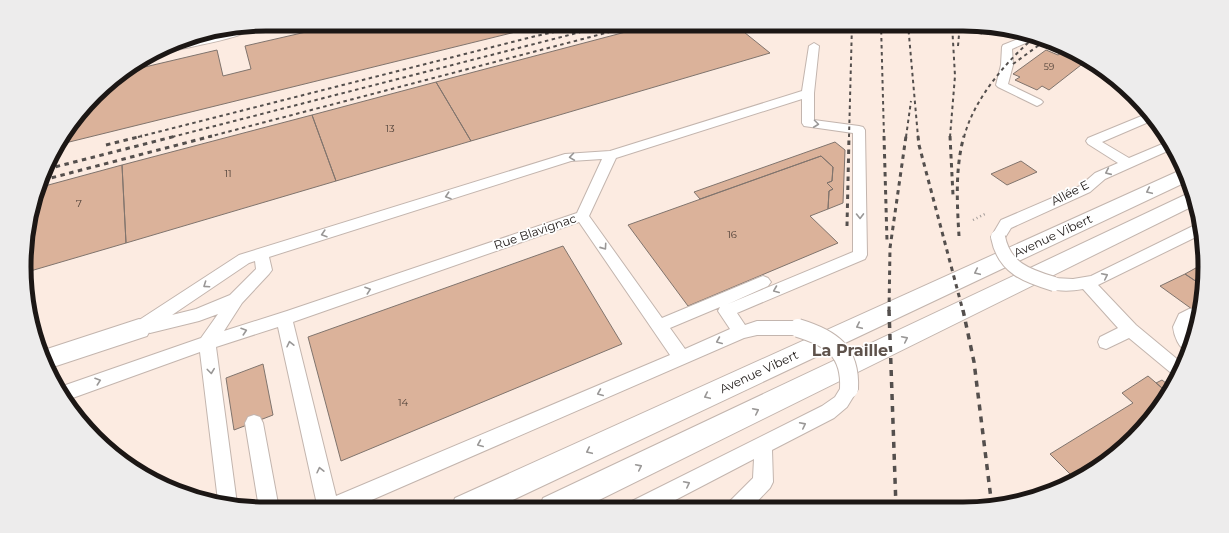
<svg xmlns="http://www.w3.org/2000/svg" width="1229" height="533" viewBox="0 0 1229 533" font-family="Montserrat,sans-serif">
	<rect width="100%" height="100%" fill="#fff9f6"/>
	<!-- built -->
	<path fill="#fcebe1" d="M267,24H963L1041,37L1123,84L1180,159L1204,251L1192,345L1164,401L1122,449L1070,484L994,507L267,509L188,496L107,449L56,388L26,298L29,219L56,145L107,84L188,37Z"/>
	<!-- building -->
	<path fill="#dbb29a" stroke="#80746d" d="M341,24H548L57,145L107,84L132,70L217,50L223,76L251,69L245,46Z
		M656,24H734L770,53L471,141L436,82Z
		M971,25L982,27V34L970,32Z
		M1046,50L1058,55L1064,51L1098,70L1096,71L1081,65L1049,90L1042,86L1037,90L1015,80L1020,77L1013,74Z
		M436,82L471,141L336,181L312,115Z
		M312,115L336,181L126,243L122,165Z
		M835,142L845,150L843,203L828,209L829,191L833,189L827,183L832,181L833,167L821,156L700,199L694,192Z
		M821,156L833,167L832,181L827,183L833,189L829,191L828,209L810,216L838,243L688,306L628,225Z
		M1021,161L1037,172L1007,185L991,174Z
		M122,165L126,243L27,272L29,219L41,187Z
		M563,246L622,344L341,461L308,337Z
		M1203,264L1200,284L1185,274Z
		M1185,274L1200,284L1196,312L1160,286Z
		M263,364L273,415L234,430L226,378Z
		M1148,376L1168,393L1164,401L1122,449L1076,480L1050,454L1133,403L1122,393Z
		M1162,380L1171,387L1168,393L1156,383Z"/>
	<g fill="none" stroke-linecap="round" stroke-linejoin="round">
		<defs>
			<path id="service" d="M1028,35L1039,37L1012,49L1013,65L1008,84L1041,100L1043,102L1041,104L1037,106L998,87L996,85L1001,65L1002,47L1003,45Z
				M814,43L819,46L814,93V120L859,126L863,127L865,130L867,255L865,259L737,313L745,325L757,321H798L804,323L806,328L804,333L798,335H757L744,338L351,509H318L278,327L216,347L237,504L218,501L200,352L67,400L57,388L201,338L218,314L199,321L150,333L147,332L139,336L133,334L131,329L133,324L239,255L565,154L610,151L802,91L809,46ZM802,99V123L804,126L853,133V252L728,304L768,286L771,282L768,278L763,276L758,278L662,318L589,216L616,158ZM602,159L577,213L287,311L224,331L242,303L269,274L272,270L269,257L571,161ZM579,222L670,355L336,496L293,322ZM255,261L256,269L230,295L196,309L172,315L249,263ZM720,307L718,311L730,329L685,349L670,328Z
				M1144,115H1146L1151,121L1102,142L1129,158L1167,142L1172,149L1105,179L1090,192L1011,228L1003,241L998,242L993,241L991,237L1001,220L1080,186L1095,173L1118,163L1088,144L1086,141L1088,138Z
				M1197,224L1200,235L1098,285L1136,325L1183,364L1176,377L1129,338L1106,349L1100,347L1098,342L1100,337L1118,328L1083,289C1072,291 1060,292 1049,288L1046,284L1049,280L1054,278L1073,279L1091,276Z
				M1197,308L1195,320L1189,324C1187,337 1197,335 1188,352C1179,349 1174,336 1173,327L1179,314L1189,309Z
				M849,381L855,384L858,389L847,407L834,418L772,450L773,482L770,488L751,508H727L730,501L753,478L754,459L660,508H629L632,501L822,406L835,397L843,384Z
				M254,415L260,417L263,423L279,509L259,508L245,423L248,417Z"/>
			<path id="minor" d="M139,319L147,322L151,329L147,336L50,368L44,350Z"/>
			<path id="secondary" d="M251,27L252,28C245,38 187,47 172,51L167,49L186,38Z
				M1183,169L1186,182L496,508H451L455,498Z
				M1189,193L1193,206L583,508H539L543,498Z"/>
		</defs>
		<!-- service casing -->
		<use href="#service" stroke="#c3b5ae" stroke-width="2"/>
		<!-- minor casing -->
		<use href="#minor" stroke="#c3b5ae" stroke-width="2"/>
		<!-- secondary casing -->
		<use href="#secondary" stroke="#c3b5ae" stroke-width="2"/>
		<!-- path -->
		<path stroke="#a19b98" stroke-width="2.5" stroke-dasharray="1 3" stroke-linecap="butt" d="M973,220L987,213"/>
		<!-- service -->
		<use href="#service" fill="#fff" fill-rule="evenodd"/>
		<!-- minor -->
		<use href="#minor" fill="#fff" fill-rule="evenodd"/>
		<!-- secondary -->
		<use href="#secondary" fill="#fff" fill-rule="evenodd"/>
		<!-- rail-far2 -->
		<path stroke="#544f4d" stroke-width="2" stroke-dasharray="3.5 3.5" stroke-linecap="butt" d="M881,24L884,137
			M908,24L918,137
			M958,46L960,24
			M1013,64L1046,40
			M138,137L532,37L590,24
			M172,137L612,24
			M208,137L640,24
			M849,137L852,24
			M906,137L911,101
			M950,137L955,76L952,24
			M964,137C974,99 1006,61 1036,36"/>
		<!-- rail-far1 -->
		<path stroke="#544f4d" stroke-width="3" stroke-dasharray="4.5 4.5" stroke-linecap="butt" d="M884,136L887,241
			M918,136L919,145L963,311
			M950,136L953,195
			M106,145L142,136
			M47,169L176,136
			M43,180L212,136
			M847,226L849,136
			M959,236C957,203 955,168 964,136
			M889,311L890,248L906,136"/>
		<!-- rail -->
		<path stroke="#544f4d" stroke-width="3.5" stroke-dasharray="6 6" stroke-linecap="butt" d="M889,310L896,507
			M963,310L974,362L992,507"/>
		<defs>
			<path id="service-bridge-far1" d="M998,237C1004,268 1027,276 1054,284"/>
			<path id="service-bridge" d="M798,328C831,338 851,351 849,389"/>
		</defs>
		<!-- service-bridge-far1 casing -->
		<use href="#service-bridge-far1" stroke="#c3b5ae" stroke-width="16" stroke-linecap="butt"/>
		<!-- service-bridge casing -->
		<use href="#service-bridge" stroke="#c3b5ae" stroke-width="20" stroke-linecap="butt"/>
		<!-- service-bridge-far1 -->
		<use href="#service-bridge-far1" stroke="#fff" stroke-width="14"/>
		<!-- service-bridge -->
		<use href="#service-bridge" stroke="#fff" stroke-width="18"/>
	</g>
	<!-- one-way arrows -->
	<defs><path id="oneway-chevron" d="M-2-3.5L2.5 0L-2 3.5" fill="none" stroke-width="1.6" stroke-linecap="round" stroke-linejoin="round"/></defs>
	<g stroke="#999796">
		<use href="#oneway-chevron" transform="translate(816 124) rotate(7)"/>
		<use href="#oneway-chevron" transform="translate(572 157) rotate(172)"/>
		<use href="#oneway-chevron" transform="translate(1108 172) rotate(156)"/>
		<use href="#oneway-chevron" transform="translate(1149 191) rotate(155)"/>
		<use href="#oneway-chevron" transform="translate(448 196) rotate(162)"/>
		<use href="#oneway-chevron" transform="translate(860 216) rotate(89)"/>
		<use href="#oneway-chevron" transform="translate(324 234) rotate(163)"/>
		<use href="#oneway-chevron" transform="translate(604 247) rotate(55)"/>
		<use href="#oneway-chevron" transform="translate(977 272) rotate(155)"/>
		<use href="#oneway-chevron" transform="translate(1105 276) rotate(-26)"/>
		<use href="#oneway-chevron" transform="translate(206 285) rotate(146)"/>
		<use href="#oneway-chevron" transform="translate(368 290) rotate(-19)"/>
		<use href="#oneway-chevron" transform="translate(776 290) rotate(158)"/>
		<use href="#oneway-chevron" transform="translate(859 326) rotate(155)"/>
		<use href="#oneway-chevron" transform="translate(244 331) rotate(-18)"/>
		<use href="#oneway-chevron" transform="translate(905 339) rotate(-26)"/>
		<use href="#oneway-chevron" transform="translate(719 341) rotate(157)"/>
		<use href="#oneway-chevron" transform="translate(290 344) rotate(-103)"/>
		<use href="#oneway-chevron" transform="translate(211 371) rotate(83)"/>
		<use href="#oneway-chevron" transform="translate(98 381) rotate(-19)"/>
		<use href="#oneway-chevron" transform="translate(600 393) rotate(157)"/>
		<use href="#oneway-chevron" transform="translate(707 396) rotate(155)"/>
		<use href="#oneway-chevron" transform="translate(756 411) rotate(-26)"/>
		<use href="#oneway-chevron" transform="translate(803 425) rotate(-27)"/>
		<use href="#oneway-chevron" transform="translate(480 444) rotate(157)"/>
		<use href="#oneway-chevron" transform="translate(589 451) rotate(155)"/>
		<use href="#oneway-chevron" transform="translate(639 467) rotate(-26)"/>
		<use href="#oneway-chevron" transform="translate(320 470) rotate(-103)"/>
		<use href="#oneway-chevron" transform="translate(687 484) rotate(-27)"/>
	</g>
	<g text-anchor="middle" stroke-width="3.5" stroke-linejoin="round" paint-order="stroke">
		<!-- far-number labels -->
		<g font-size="9" fill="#4c3e36">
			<text x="1049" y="70">59</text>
		</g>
		<!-- number labels -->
		<g font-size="10" fill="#4c3e36">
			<text x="390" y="132">13</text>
			<text x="228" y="177">11</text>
			<text x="79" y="207">7</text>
			<text x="732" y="238">16</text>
			<text x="403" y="406">14</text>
		</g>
		<!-- street labels -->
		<g font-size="12" fill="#1c1715" stroke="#fff">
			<text transform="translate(1070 193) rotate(-27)" y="4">Allée E</text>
			<text transform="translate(535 232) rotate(-19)" y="4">Rue Blavignac</text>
			<text transform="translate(1053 236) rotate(-25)" y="4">Avenue Vibert</text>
			<text transform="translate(759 372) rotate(-25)" y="4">Avenue Vibert</text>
		</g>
		<!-- district labels -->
		<g font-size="16" font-weight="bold" fill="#5e524b" stroke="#fff">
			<text x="850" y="356">La Praille</text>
		</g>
	</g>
	<!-- crop -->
	<path d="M0 0H1229V533H0ZM266 31H963A235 235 0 0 1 1198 266V267A235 235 0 0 1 963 502H266A235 235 0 0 1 31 267V266A235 235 0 0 1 266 31Z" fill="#edecec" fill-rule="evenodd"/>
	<path fill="none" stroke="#1c1715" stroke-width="5" d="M266 31H963A235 235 0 0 1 1198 266V267A235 235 0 0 1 963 502H266A235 235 0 0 1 31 267V266A235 235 0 0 1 266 31Z"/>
</svg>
